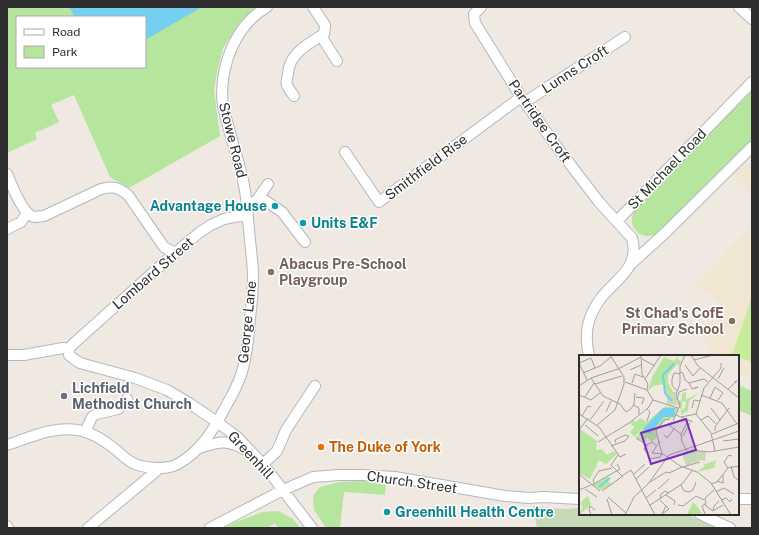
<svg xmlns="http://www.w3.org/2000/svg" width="759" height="535" viewBox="0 0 759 535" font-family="'Public Sans',sans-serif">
	<rect width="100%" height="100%" fill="#efe9e1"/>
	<!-- education -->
	<path fill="#f0e6d1" d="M745,161L752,167V195L732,176Z
		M752,226V378L738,373V356H709L711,348L704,341L720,301L694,286Z"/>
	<!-- green -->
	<path fill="#b6e59e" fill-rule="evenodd" d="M7,7H258L239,24L223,48L218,67L214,90L220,136L129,188L110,177L74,95L51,105L59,122L35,133L37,139L7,153ZM17,17H145V67H17Z
		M752,91V140L662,230C660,232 657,234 654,235C644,239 633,232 632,222C631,216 634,211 637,206Z
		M738,385L752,391V416L738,410Z
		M359,481L386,482L385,495L344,492L340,528H326L314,510L313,496L320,487L340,482Z
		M278,511L293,519L301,528H278L275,523L267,528H224L235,522L263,512Z"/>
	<!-- cemetery -->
	<path fill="#c8d9b8" d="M533,506L563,509L580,508V514H686L716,528H537Z"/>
	<!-- pitch -->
	<path fill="#c9ec9a" d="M752,296V362L738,357V356L732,355Z"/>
	<!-- water -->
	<path fill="#75cff0" d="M69,7H202L145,40V17H75Z"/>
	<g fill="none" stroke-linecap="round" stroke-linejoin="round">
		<defs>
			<path id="minor" d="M481,7L474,14L475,23L521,97L560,151L599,202L632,238C640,268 617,278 601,298C587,317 584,333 589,356
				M739,7L752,19
				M321,36L337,61
				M294,96C292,93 288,88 287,85C286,82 287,78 288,75C288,54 308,44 324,34L325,25L313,7
				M525,102L625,37
				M345,152L379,202L521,97
				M7,174C12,185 22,214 34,217C37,217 41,216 44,216L101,189C113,186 118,187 128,195L164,247L175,253
				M257,200L268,184
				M248,212L252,203L257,200L266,201L282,212L305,242
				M617,221L752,82
				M7,229L21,222L27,213
				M631,264L665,233L752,147
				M69,349V355L74,359L80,363L135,378L167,390L189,403L217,422L236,436L263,464L312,528
				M69,349L73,344L175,253L200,232L211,225L224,219L239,216L248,217
				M7,355H24L63,348L69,349
				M85,432L92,417L96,414L118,409L124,404L127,399
				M7,445C29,438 53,426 77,430C92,432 104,440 116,450C122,455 128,461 135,464C141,467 148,467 155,468C163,468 171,468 178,464C201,451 214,429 226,406C232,396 238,384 242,372C247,355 249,336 250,318C252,304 253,291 253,277C253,261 250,245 249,229C247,214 247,199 244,185C240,165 233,145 228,125C225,115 222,105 222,95C222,61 237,24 267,7
				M199,448C219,442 226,439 246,450
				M263,464L277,451L286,430L315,386
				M738,499H752
				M700,514L730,528
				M7,526L8,528
				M88,528L160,468
				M210,528L283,490L313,477L339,475H362L395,477L505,496L530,498L543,497L580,499"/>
		</defs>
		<!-- minor casing -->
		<use href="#minor" stroke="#b4b7c1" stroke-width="12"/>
		<!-- minor -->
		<use href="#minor" stroke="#fff" stroke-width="10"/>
	</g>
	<!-- markers -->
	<g fill="#0f9aa8" stroke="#fff" stroke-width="1.5">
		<circle cx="275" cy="206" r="4"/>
		<circle cx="303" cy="223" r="4"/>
		<circle cx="387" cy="512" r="4"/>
	</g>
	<g fill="#8d6e63" stroke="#fff" stroke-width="1.5">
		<circle cx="271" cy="272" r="4"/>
		<circle cx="732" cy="321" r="4"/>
	</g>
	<circle fill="#6b7280" stroke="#fff" stroke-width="1.5" cx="64" cy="396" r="4"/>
	<circle fill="#e8710a" stroke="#fff" stroke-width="1.5" cx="321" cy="447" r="4"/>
	<g text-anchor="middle" stroke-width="3" stroke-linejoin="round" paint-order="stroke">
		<!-- street labels -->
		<g font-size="14" fill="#2e2e2e" stroke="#fff">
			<text transform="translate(575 69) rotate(-33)" y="5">Lunns Croft</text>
			<text transform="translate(540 121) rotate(55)" y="5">Partridge Croft</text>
			<text transform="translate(233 140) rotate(76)" y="5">Stowe Road</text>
			<text transform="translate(426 167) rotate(-37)" y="5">Smithfield Rise</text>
			<text transform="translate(667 169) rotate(-46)" y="5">St Michael Road</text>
			<text transform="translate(153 273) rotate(-41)" y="5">Lombard Street</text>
			<text transform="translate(247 322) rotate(-84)" y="5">George Lane</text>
			<text transform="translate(251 455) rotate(47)" y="5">Greenhill</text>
			<text transform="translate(412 482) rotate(8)" y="5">Church Street</text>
		</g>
		<!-- culture labels -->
		<g font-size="14" font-weight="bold" fill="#0d838f" stroke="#fff" text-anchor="start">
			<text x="267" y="211" text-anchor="end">Advantage House</text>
			<text x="311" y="228">Units E&amp;F</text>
			<text x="395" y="517">Greenhill Health Centre</text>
		</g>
		<!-- education labels -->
		<g font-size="14" font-weight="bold" fill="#785e54" stroke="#fff" text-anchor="start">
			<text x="279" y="269">Abacus Pre-School<tspan x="279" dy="16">Playgroup</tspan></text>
			<text x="724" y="318" text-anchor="end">St Chad's CofE<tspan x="724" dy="16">Primary School</tspan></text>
		</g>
		<!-- worship labels -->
		<g font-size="14" font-weight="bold" fill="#5b616d" stroke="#fff" text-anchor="start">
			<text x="72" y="393">Lichfield<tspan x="72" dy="16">Methodist Church</tspan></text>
		</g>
		<!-- food labels -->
		<g font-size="14" font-weight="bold" fill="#c56008" stroke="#fff" text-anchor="start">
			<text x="329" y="452">The Duke of York</text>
		</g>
	</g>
	<!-- overview -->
	<g transform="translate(579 355)">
		<rect width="160" height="160" fill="#efe9e1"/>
		<path d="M100,0L98,4L102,6L100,11L98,9L89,20V28L94,37H97L96,40L88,41L85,29L74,31L69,36L74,20L85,2L95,6ZM107,37V45L121,37L110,46L109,56L102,60V56L99,57L106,53L107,46L103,47V54L100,53V45L102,46L103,38ZM86,51L98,53L99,56L95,63L88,64L76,77L78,82L73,87L68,82L65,87L57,83L65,71L56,82L51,77L55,72L51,68L54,65L57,67L61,63L68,67ZM1,74L18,86L17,95L23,94L28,100L35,96L38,99L27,109L20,105L11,124L0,118ZM137,105L135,113L118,117L126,111L124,110ZM30,121L29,126L33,129L22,135L14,130ZM9,141L12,150L0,160L4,151L0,149ZM114,147L119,152L123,160H108Z" fill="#b6e59e"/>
		<path d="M96,40L100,50H88V41ZM111,95L127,97L126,106L122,105L107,111L103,98Z" fill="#c8d9b8"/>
		<path d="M84,53H96L95,62H85L71,78H68L64,74Z" fill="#75cff0"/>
		<path fill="none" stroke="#75cff0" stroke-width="2" d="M93,46L86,38L84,20L95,9M20,132L31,123"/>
		<path fill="none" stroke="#a29e99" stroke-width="1" d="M62,0L63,19L69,29L68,35L74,45M112,0L119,11L160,43M63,4L76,11M115,5L134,0M0,8L12,3L16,13M0,8L8,25M106,10L114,21L121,13M51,15L62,10M101,17L104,18L106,25L110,28L125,24L129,27M4,18L21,11L32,2M12,23L24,41L41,49L47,57L52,54L55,49L56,38M66,24L82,0M139,24L145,13M46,27L68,35M53,28L56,19L64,22M110,28L113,34L119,32L116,33M16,29L43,21M0,31L12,23L39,14L62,2M149,34L158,26L155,27M98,36L93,30V24L95,18L101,19M0,40L12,45L21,38M122,40L143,48L158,69M6,42L15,28M57,42L65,43L63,49M131,43L136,32L144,38L139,45M74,45L99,53M98,45L100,37L108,34M54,50L60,53V59M113,53L115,45L121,46M132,53L141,65M68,54L71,57L68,66M27,57L32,46M0,59L20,72L41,102L47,99M117,59L125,33L142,13V8M117,59L132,78L136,96M97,60L114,67M3,61L9,51L12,52M102,62L117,59M11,65L25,46M122,65L129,61L137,69M94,66L101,50L97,40L101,28V11L106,0M93,67L90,70L102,79M6,70L19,81M18,70L36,55L45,29V22L31,0M0,75L9,63M136,76V72L150,53M133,79L160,68M85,80L88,83L95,74M104,81L111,68M57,83L68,90M81,86L73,98L84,99L101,111L118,117L132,128M144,86L160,84M19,87L50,68L69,53L74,45M32,91L46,86L50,81L46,80L36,85L37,88M112,95L130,97L160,92M108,96L103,87L102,79L109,66M67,97L65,94L68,90L73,87L77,90M83,99L77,76L85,65L91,64M39,100L32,110L43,121M70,104L81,102L83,99M152,111L155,122L160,126M104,112L121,107M149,113L145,107L150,100L153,101M0,119L21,136M55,119L66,109M43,121L52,115L76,160M57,124L70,112M138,126L144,128V120M71,127L87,117L90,118L103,112M15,128L14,125L20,116L33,113M132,128L152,160M132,129L138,127L149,113L160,111M13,130L41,114L38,109M102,130L105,136L110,137L114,135L117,127M6,134L18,142M79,134L90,124M0,135L12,130M135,135L126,143L127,151L134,156L144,150M23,136L44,121M137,137L145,133L155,139M87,140L96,146L95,150M29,142L47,158M67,143L77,135M28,144L33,160M82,144L81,140L86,136L90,138M81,145L90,154L83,159L87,151M142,145L147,143L151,147L153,144M126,149L123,151L126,159M71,150L103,129L113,116M99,150L104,151L117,141L125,145M134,156L135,151L140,146M12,160L10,154L11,151L16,155M46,160L55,142L69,129L90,100L160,76"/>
		<path fill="#7b2cbf" fill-opacity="0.15" stroke="#7b2cbf" stroke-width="2" d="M107,64L117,95L72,109L62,78Z"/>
		<rect width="160" height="160" fill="none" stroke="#2e2e2e" stroke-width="2"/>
	</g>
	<!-- border -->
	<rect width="759" height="535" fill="none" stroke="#2e2e2e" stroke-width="16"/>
	<!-- legend -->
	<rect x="16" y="16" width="130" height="52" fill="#ffffff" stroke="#ababab"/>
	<rect x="24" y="29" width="20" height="6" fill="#ffffff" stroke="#ababab"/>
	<text x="52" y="36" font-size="12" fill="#2e2e2e">Road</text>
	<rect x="24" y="46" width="20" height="12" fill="#b6e59e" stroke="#ababab"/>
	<text x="52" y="56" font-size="12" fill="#2e2e2e">Park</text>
</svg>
